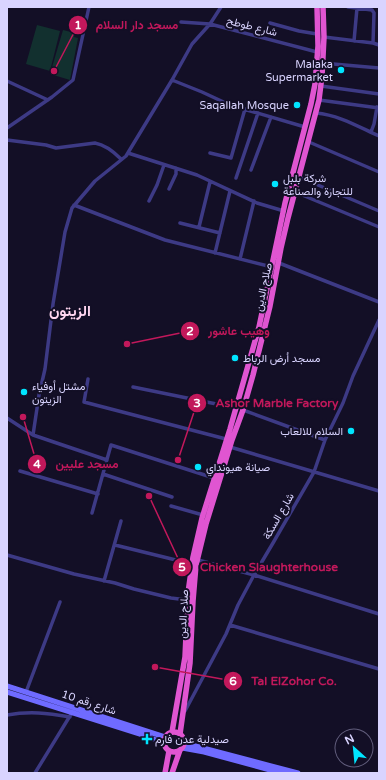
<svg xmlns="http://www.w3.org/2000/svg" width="386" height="780" viewBox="0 0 386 780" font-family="'Varela Round',Vazirmatn,sans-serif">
	<rect width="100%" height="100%" fill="#130f26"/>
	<!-- green -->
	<path fill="#12302f" d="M37,25L60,31L50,71L26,64Z
		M63,30L75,33L74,37L78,38L70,80L50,74Z"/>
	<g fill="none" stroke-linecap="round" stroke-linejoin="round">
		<!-- minor -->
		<path stroke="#3d3a85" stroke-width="3.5" d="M348,7L372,10L374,13L373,43L379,45
			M181,22L210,24L317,52
			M270,23L299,31L317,34
			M324,37L373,43
			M354,41L357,8
			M322,63L379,68
			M172,80L202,92L230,105L305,127
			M7,81L48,100
			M321,86L379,94
			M319,100L379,108
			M316,113C339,115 359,127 379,136
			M7,128L52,97L73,80L89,7
			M371,132L374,124L377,107
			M7,140L46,145L56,148L95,143C106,145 114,152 121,159
			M309,142L379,172
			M128,153L197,175L257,203L284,211
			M210,153L231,158L245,109
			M251,170L271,117
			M299,177L379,211
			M236,178L258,113
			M169,189L176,174V168
			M295,192L379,227
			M149,201L157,185L164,165
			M74,205L165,240L272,267
			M180,223L220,233
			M199,227L210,182
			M215,253L230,191
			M240,259L254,201
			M279,263L379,302
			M88,379L84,402L226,439
			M133,387L236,408
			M243,410L325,440
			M7,418L33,435L107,460
			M33,435L39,395L45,369L53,304L65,232L72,208L95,181L126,156L172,80L192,44L210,24L221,7
			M230,447L379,491
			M20,471L98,494
			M103,474L172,497
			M171,506L203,515
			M92,513L111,445L214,478
			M115,545L192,564
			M7,555L74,574L115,583L134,589L171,598L187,600
			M198,560L254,575L379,614
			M104,581L121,521
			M230,625L379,669
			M26,692L60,602
			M185,711L226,634L238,605L254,575L273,543L314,472L325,440L343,403L353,376L379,320
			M7,715C30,711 47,713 70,717
			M35,773L73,711"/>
		<!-- secondary -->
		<path stroke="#6f6bff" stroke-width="5" d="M7,686L165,737
			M7,692L143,735L164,743
			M184,743L298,773
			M182,748L204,752L281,773"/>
		<!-- trunk -->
		<path stroke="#e055d1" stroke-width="5.5" d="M172,732L185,657L188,593L193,557L202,518L230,429L259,327L285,203L311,104L315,84L318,46L317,7
			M164 742a10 10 0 1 1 20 0a10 10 0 1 1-20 0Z
			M180,734L190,663L193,601L196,565L206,524L232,440L243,410L253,375L270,306L281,248L288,218L319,100L322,76L324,37L323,7
			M165,773L169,751
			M172,773L180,750"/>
	</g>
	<!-- markers -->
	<g fill="#00e5ff" stroke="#130f26" stroke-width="1.5">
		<circle cx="341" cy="70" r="4"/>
		<circle cx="297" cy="105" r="4"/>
		<circle cx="275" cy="184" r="4"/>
		<circle cx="235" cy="358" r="4"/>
		<circle cx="24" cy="392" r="4"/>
		<circle cx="351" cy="431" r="4"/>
		<circle cx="198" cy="467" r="4"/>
		<path d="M145 733h4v4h4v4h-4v4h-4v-4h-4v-4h4z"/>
	</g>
	<g text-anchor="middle" stroke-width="4" stroke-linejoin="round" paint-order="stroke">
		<!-- street labels -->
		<g font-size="11" fill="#d9d4ff" stroke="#130f26">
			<text transform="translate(252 26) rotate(14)" y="4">شارع طوطح</text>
			<text transform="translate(263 287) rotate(-78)" y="4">صلاح الدين</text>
			<text transform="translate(278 516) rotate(-60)" y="4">شارع السكة</text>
			<text transform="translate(183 614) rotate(-87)" y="4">صلاح الدين</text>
			<text transform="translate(89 702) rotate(18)" y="4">شارع رقم 10</text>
		</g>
		<!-- poi labels -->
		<g font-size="11" fill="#d9d4ff" stroke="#130f26" text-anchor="start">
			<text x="333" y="68" text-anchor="end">Malaka<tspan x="333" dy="13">Supermarket</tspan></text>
			<text x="289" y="109" text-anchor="end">Saqallah Mosque</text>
			<text x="283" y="182">شركة بلبل<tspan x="283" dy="13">للتجارة والصناعة</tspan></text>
			<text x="243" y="362">مسجد أرض الرباط</text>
			<text x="32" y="390">مشتل أوفياء<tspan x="32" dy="13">الزيتون</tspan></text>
			<text x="343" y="435" text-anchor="end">السلام للالعاب</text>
			<text x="206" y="471">صيانة هيونداي</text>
			<text x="155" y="743">صيدلية عدن فارم</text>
		</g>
		<!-- district labels -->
		<g font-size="15" font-weight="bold" fill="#ffd6f0" stroke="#130f26">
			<text x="70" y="316">الزيتون</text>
		</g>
	</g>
	<!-- callouts -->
	<path fill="none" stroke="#c2185b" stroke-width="1.5" d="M54 71L78 25M127 344L190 331M178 460L197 403M23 417L37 464M149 496L182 567M155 667L233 681"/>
	<g fill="#c2185b" stroke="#130f26" stroke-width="1.5">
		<circle cx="54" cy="71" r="4"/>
		<circle cx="127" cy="344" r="4"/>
		<circle cx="178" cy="460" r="4"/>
		<circle cx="23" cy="417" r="4"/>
		<circle cx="149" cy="496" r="4"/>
		<circle cx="155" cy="667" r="4"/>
		<circle cx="78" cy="25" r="10"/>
		<circle cx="190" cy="331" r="10"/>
		<circle cx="197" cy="403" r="10"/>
		<circle cx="37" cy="464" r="10"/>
		<circle cx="182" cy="567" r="10"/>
		<circle cx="233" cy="681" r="10"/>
	</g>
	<g font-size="12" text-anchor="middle" font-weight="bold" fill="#fff">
		<text x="78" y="29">1</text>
		<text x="190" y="335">2</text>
		<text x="197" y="407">3</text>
		<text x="37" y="468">4</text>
		<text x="182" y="571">5</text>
		<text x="233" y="685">6</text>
	</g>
	<g font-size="12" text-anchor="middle" font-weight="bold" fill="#c2185b" stroke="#130f26" stroke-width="4" stroke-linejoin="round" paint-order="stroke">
		<text x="137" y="29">مسجد دار السلام</text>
		<text x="239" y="335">وهيب عاشور</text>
		<text x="277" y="407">Ashor Marble Factory</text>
		<text x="87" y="468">مسجد عليين</text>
		<text x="269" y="571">Chicken Slaughterhouse</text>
		<text x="294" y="685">Tal ElZohor Co.</text>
	</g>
	<!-- border -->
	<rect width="386" height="780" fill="none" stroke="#d9d4ff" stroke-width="16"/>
	<!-- north arrow -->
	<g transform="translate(354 748) rotate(333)"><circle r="19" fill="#130f26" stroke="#625e7d"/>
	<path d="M0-3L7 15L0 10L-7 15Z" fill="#00e5ff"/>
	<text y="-6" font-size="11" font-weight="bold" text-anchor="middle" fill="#d9d4ff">N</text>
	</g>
</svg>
